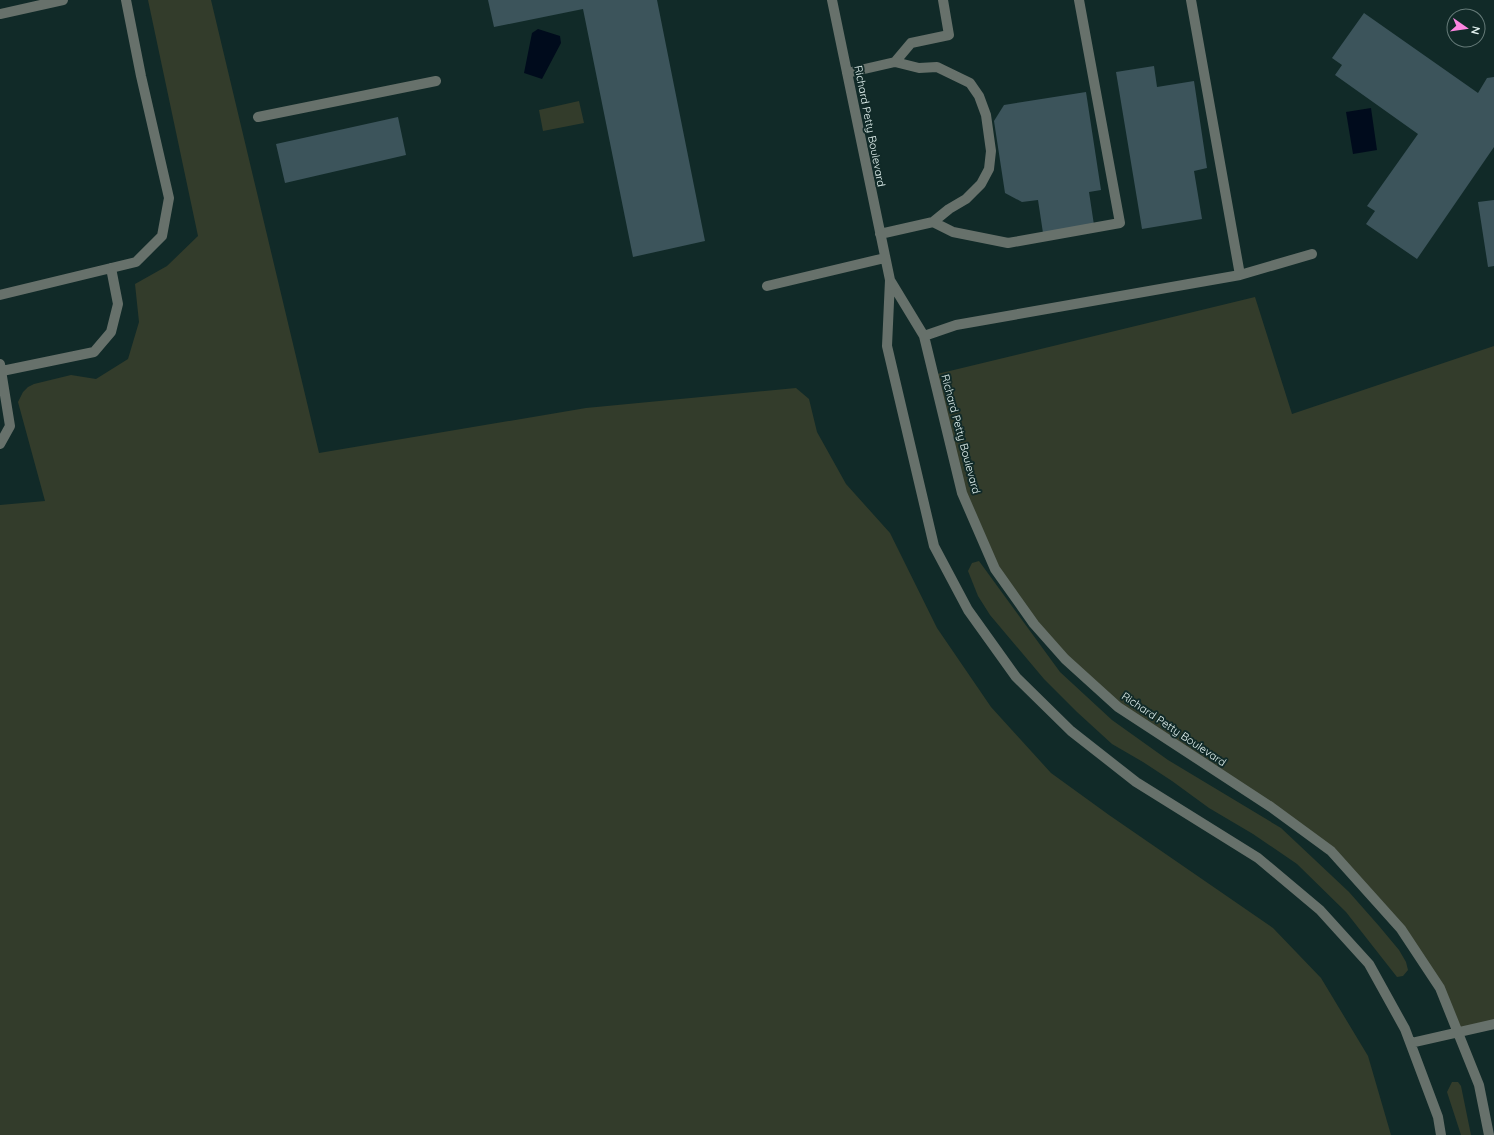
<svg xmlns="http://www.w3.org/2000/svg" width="1494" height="1135" viewBox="0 0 1494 1135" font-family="Quicksand,sans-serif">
	<rect width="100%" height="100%" fill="#112a28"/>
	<!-- green -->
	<path fill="#333c2b" d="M148,0H211L319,453L586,408L796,388L809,399L817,432L846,484L890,533L937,628L991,707L1051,773L1109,815L1273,928L1321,978L1368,1056L1391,1135H0V505L45,501L18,402L23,392L28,387L34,384L71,375L96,379L128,359L139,322L135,284L167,266L198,236Z
		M579,101L584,123L543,131L539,110Z
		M1255,297L1292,414L1494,346V1024L1458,1032L1440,988L1401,929L1331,851L1118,707L1065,659L995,569L962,493L933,375Z
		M979,561L1060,672L1112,720L1168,760L1281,828L1349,892L1379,926L1399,950L1406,962L1408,970L1403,976L1397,977L1346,912L1297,864L1253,834L1209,808L1172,781L1143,762L1112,744L1077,712L1044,679L990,615L978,596L968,571L972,563Z
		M1452,1082H1458L1461,1086L1471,1135H1461L1447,1092Z"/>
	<!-- water -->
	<path fill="#000b1c" d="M538,29L560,36L561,43L542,79L524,73L532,33Z
		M1371,108L1377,150L1353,154L1346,112Z"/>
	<!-- building -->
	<path fill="#3c545b" d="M488,0H657L705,241L633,257L583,9L494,27Z
		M1364,13L1478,93L1487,78L1494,77V147L1417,259L1366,224L1375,211L1367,206L1418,134L1335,75L1342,65L1332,58Z
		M1154,66L1157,87L1194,81L1207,168L1194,171L1202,219L1142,229L1116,72Z
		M1086,92L1101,190L1089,192L1094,225L1043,233L1038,200L1022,202L1005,193L994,121L1004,105Z
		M398,117L406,155L285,183L276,144Z
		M1494,200V266L1488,267L1478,202Z"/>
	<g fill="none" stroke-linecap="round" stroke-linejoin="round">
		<!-- minor -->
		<path stroke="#67716b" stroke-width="10" d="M832,0L890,280L887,346L934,546L968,610L1016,677L1071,731L1136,782L1258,858L1320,910L1369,964L1405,1029L1438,1117L1441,1135
			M1191,0L1240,275
			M0,14L63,0
			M895,62L911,43L949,35L943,0
			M847,73L895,62L919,68L937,67L970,83L979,96L986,115L991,151L989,169L981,184L966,199L949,209L933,222
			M258,117L436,81
			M880,234L933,222L953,232L1008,243L1120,223L1079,0
			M890,280L924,336L962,493L995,569L1034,624L1065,659L1118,707L1271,807L1331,851L1401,929L1440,988L1479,1085L1489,1135
			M767,286L885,258
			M0,295L136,262L162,236L169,198L141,76L126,0
			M924,336L956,325L1240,275L1312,254
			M0,364L10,426L0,444
			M2,371L94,352L111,332L118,304L111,268
			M1411,1043L1494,1024"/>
	</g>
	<g text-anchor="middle" stroke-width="4" stroke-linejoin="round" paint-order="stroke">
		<!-- street labels -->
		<g font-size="11" fill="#e5f4f2" stroke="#112a28">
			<text transform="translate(870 126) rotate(79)" y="4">Richard Petty Boulevard</text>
			<text transform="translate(961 434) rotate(75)" y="4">Richard Petty Boulevard</text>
			<text transform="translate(1174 729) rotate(34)" y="4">Richard Petty Boulevard</text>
		</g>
	</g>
	<!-- north arrow -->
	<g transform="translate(1466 28) rotate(103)"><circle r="19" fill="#112a28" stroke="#667b79"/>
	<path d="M0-3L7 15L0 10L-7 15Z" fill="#fd86e1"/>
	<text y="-6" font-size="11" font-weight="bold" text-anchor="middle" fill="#e5f4f2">N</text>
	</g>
</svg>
